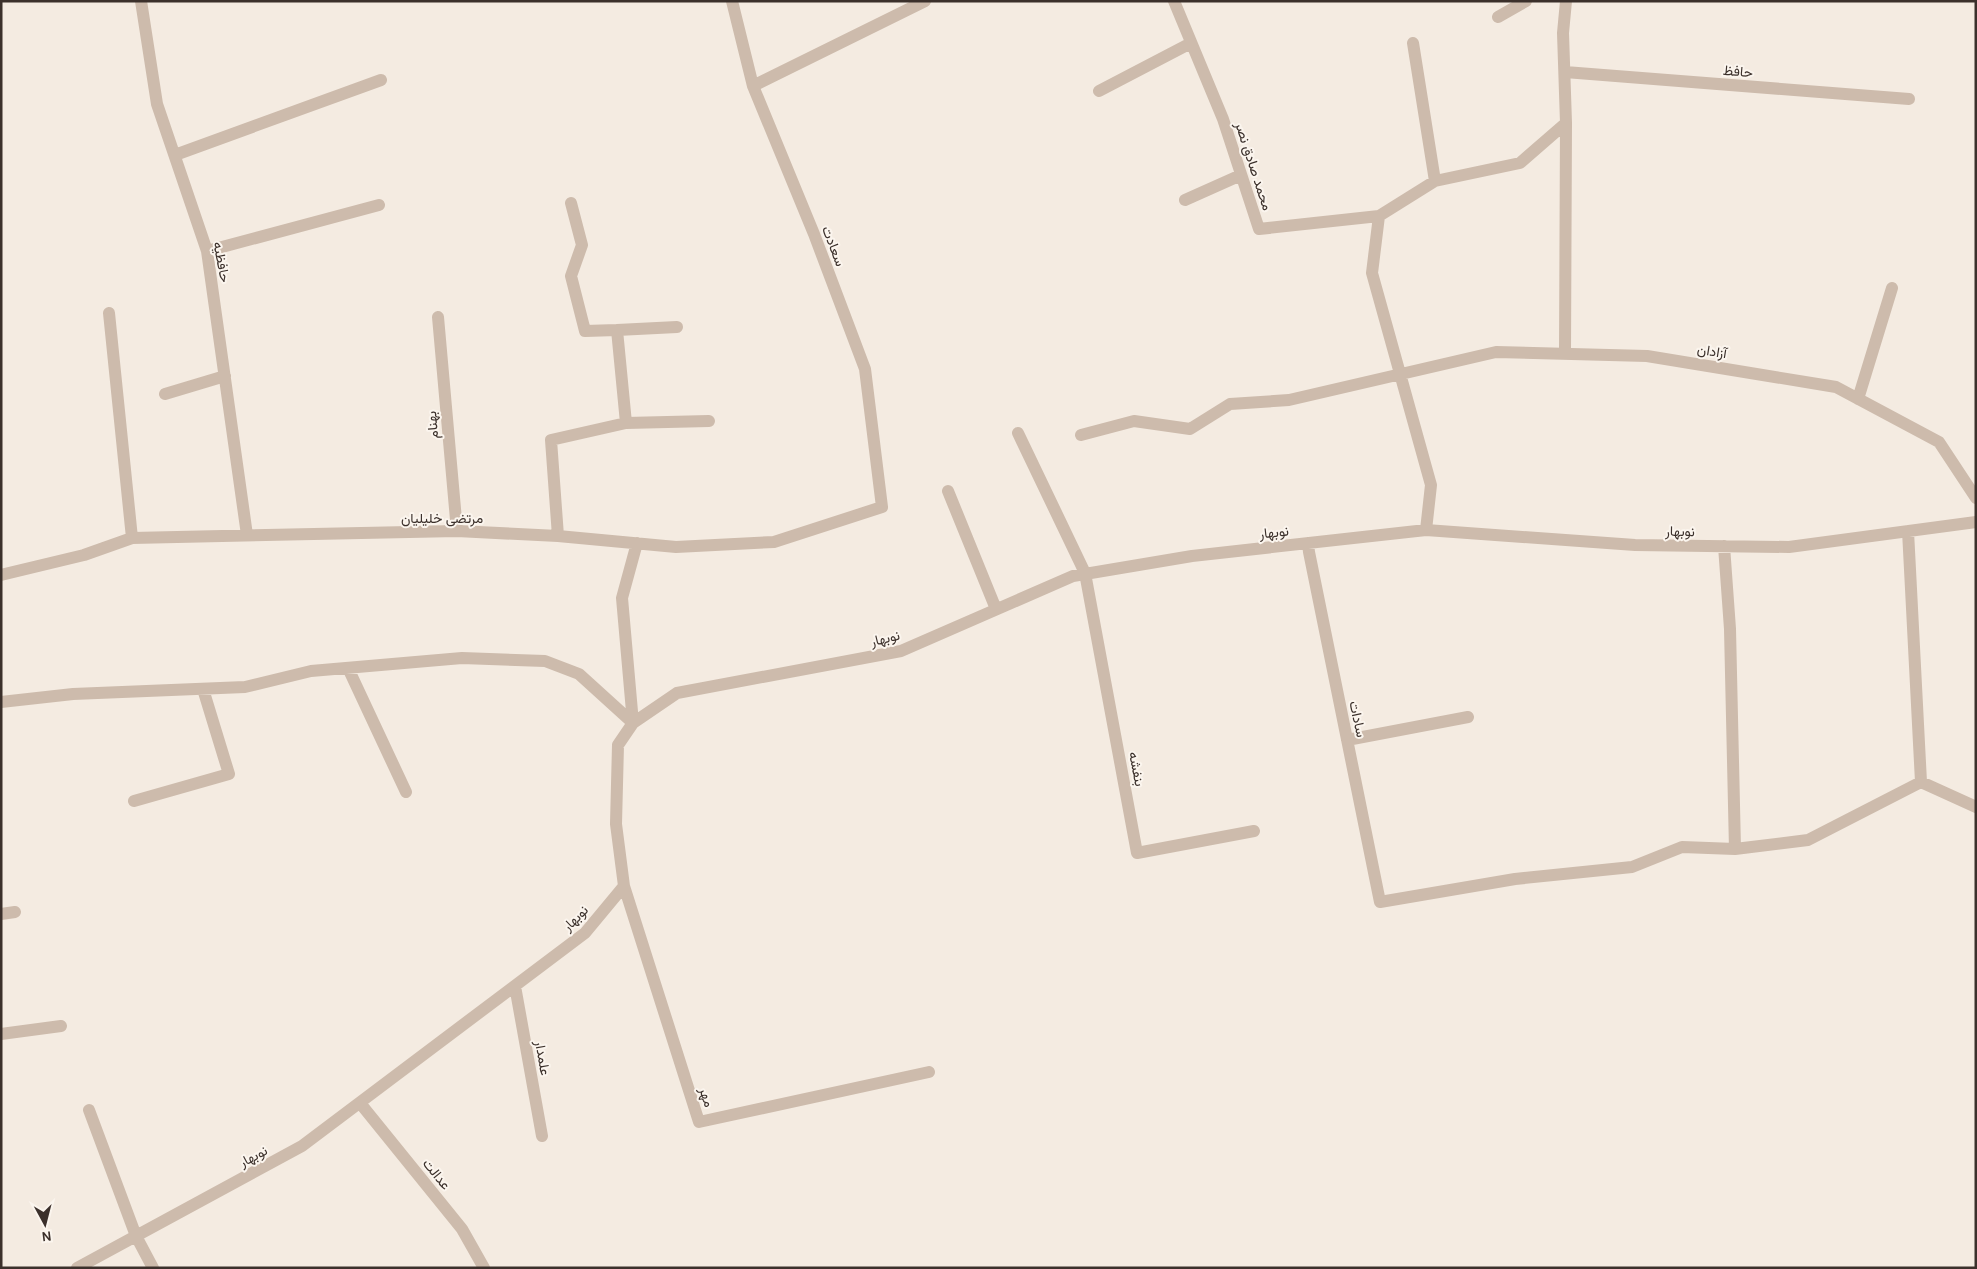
<svg xmlns="http://www.w3.org/2000/svg" width="1977" height="1269" viewBox="0 0 1977 1269" font-family="Karla,Vazirmatn,sans-serif">
	<rect width="100%" height="100%" fill="#f4ebe1"/>
	<g fill="none" stroke-linecap="round" stroke-linejoin="round">
		<!-- street -->
		<path stroke="#cdbbac" stroke-width="12" d="M141,1L157,104L207,251L247,535
			M1174,1L1223,119L1259,229L1379,216
			M1498,17L1526,1
			M1413,43L1435,181
			M1565,72L1909,99
			M753,86L925,1
			M1099,91L1191,43
			M175,155L381,80
			M1185,200L1241,175
			M207,251L379,205
			M109,313L132,538
			M438,317L457,531
			M617,330L677,327
			M1565,353L1566,123
			M165,394L225,376
			M1858,399L1892,288
			M626,423L709,421
			M1018,433L1085,573L1137,853L1254,831
			M1081,435L1134,421L1190,429L1230,404L1289,400L1496,352L1647,356L1836,387L1939,442L1976,498
			M948,491L996,609
			M1426,530L1431,485L1372,273L1379,216L1435,181L1520,163L1566,123L1563,33L1566,1
			M1908,531L1921,782
			M558,536L551,440L626,423L617,330L585,331L571,276L582,245L571,203
			M1308,543L1309,552L1380,902L1515,879L1632,867L1682,847L1735,849L1808,840L1921,782L1976,807
			M1724,546L1730,629L1735,849
			M1,575L84,555L132,538L457,531L558,536L676,547L774,542L882,507L865,369L814,234L753,86L732,1
			M348,668L406,792
			M1,702L73,694L245,687L311,671L462,658L545,661L579,674L633,723
			M633,723L622,598L637,543
			M1347,740L1468,717
			M134,801L229,774L203,689
			M624,886L699,1122L929,1072
			M1,914L15,912
			M515,986L542,1136
			M1,1034L61,1026
			M360,1103L462,1229L484,1268
			M89,1110L136,1236L153,1268
			M77,1268L302,1146L585,933L624,886L616,824L618,745L633,723L677,693L901,651L1073,576L1192,556L1426,530L1635,545L1789,547L1976,522"/>
	</g>
	<g text-anchor="middle" stroke-width="4" stroke-linejoin="round" paint-order="stroke">
		<!-- street labels -->
		<g font-size="14" fill="#3b302b" stroke="#fbf5ee">
			<text transform="translate(1738 71) rotate(5)" y="5">حافظ</text>
			<text transform="translate(1254 166) rotate(72)" y="5">محمد صادق نصر</text>
			<text transform="translate(834 246) rotate(69)" y="5">سعادت</text>
			<text transform="translate(222 262) rotate(79)" y="5">حافظیه</text>
			<text transform="translate(1712 351) rotate(9)" y="5">آزادان</text>
			<text transform="translate(432 425) rotate(-95)" y="5">بهنام</text>
			<text x="442" y="523">مرتضی خلیلیان</text>
			<text transform="translate(1680 531) rotate(1)" y="5">نوبهار</text>
			<text transform="translate(1274 532) rotate(-6)" y="5">نوبهار</text>
			<text transform="translate(885 638) rotate(-14)" y="5">نوبهار</text>
			<text transform="translate(1358 719) rotate(78)" y="5">سادات</text>
			<text transform="translate(1137 769) rotate(79)" y="5">بنفشه</text>
			<text transform="translate(575 918) rotate(-45)" y="5">نوبهار</text>
			<text transform="translate(543 1058) rotate(80)" y="5">علمدار</text>
			<text transform="translate(707 1097) rotate(72)" y="5">مهر</text>
			<text transform="translate(253 1156) rotate(-28)" y="5">نوبهار</text>
			<text transform="translate(437 1174) rotate(51)" y="5">عدالت</text>
		</g>
	</g>
	<!-- border -->
	<rect width="1977" height="1269" fill="none" stroke="#3b302b" stroke-width="5"/>
	<!-- north arrow -->
	<g transform="translate(45 1224) rotate(173)" stroke="#fbf5ee" stroke-width="4" paint-order="stroke">
	<path d="M0-4L9 19L0 12L-9 19Z" fill="#3b302b"/>
	<text y="-8" font-size="14" font-weight="bold" text-anchor="middle" fill="#3b302b">N</text>
	</g>
</svg>
